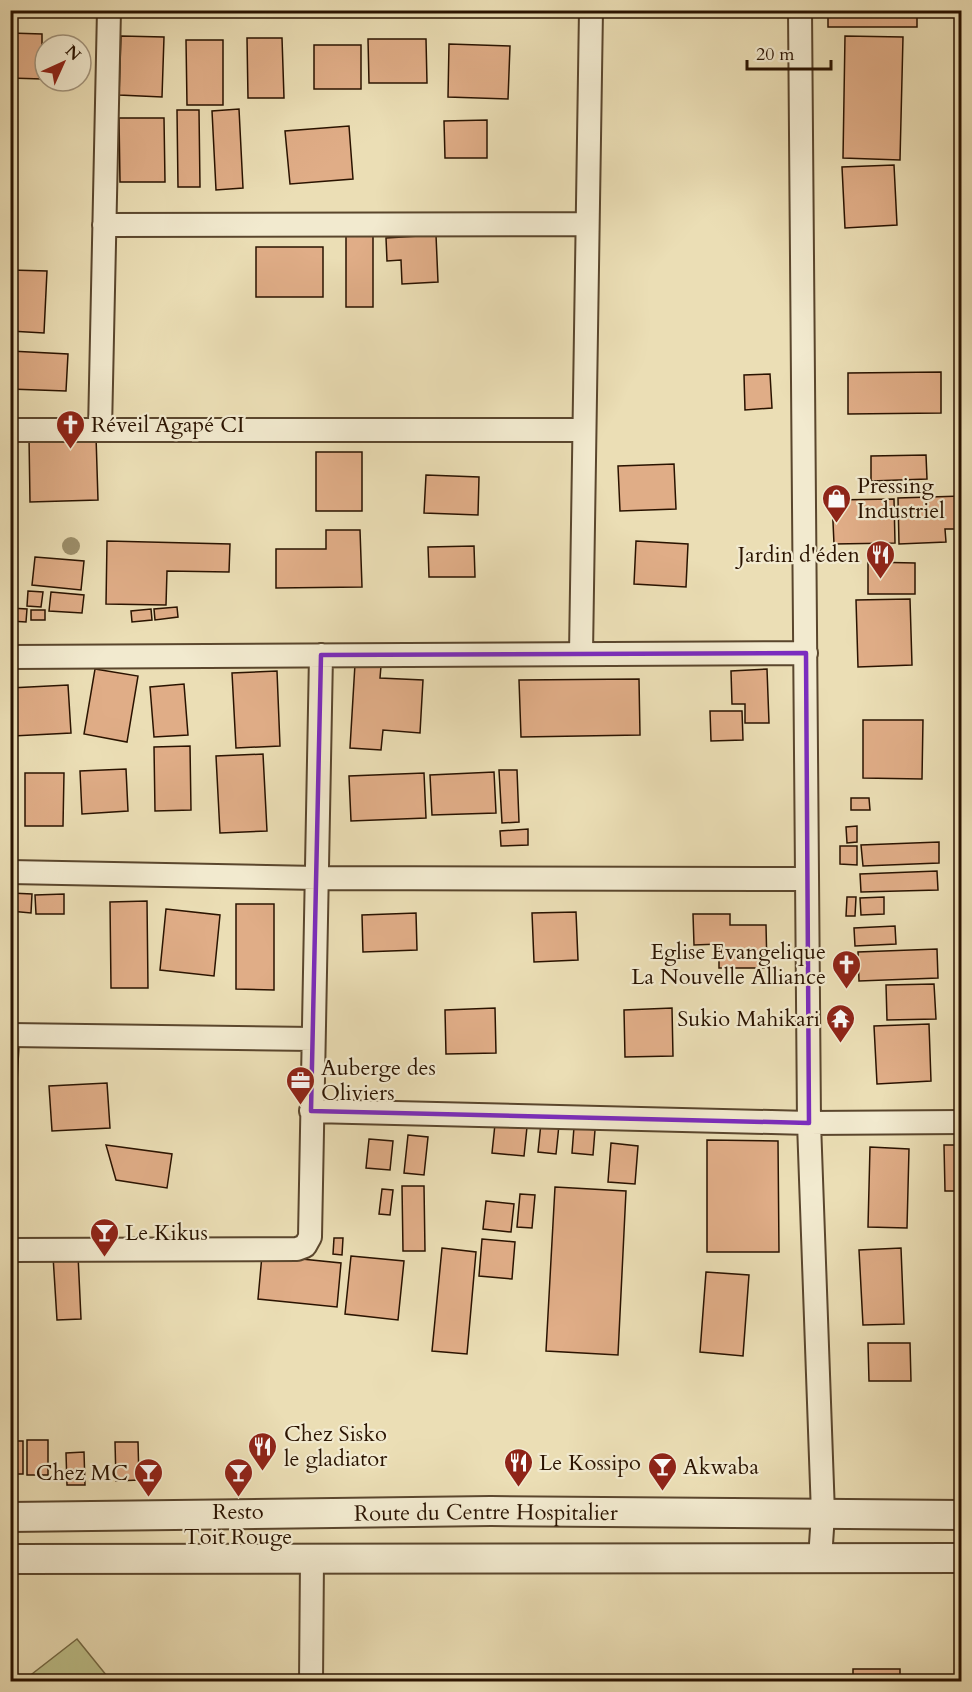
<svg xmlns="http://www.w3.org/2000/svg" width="972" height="1692" viewBox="0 0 972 1692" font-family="Cardo,serif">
	<rect width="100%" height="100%" fill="#ebdeb5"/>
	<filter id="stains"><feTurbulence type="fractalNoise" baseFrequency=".00333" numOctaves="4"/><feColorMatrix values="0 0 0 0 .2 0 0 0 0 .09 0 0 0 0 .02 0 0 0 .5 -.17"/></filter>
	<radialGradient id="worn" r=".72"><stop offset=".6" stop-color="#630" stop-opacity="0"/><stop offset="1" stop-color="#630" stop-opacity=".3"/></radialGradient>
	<!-- green -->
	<path fill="#bdc08a" stroke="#746a45" stroke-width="1.5" d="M77,1639L111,1681H23Z"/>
	<!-- building -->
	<path fill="#e0ad87" stroke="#2a1300" stroke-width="1.5" d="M828,10H917V27H828Z
		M10,33L42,34V79L10,78Z
		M121,36L164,37L162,97L119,95Z
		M845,36L903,37L900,160L843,158Z
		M247,38H282L284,98H248Z
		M368,39H426L427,83H369Z
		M186,40H223V105H187Z
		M449,44L510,46L508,99L448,97Z
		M314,45H361V89H314Z
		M239,109L243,188L216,190L212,111Z
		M177,110H199L200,187H178Z
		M119,118H164L165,182H120Z
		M487,120V158H445L444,121Z
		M349,126L353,179L290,184L285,131Z
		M894,165L897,225L845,228L842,167Z
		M346,230L373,231V307H346Z
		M436,235L438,282L402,284L401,260L387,261L386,238Z
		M256,247H323V297H256Z
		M10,270L47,271L44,333L10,331Z
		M10,351L68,354L66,391L10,389Z
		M941,372V413L848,414V373Z
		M770,374L772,408L745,410L744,375Z
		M96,436L98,500L30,502L29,437Z
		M316,452H362V511H316Z
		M926,455L927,479L871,481V456Z
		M674,464L676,509L620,511L618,466Z
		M426,475L479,477L478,515L424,513Z
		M962,496V529H945L946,542L899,544L898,498Z
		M894,499L895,543L834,544L832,500Z
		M326,530H360L362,587L276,588V549H326Z
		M10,540H14L17,588L10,589Z
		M107,541L230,544L229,572L167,571L166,605L106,604Z
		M636,541L688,544L686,587L634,584Z
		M474,546L475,577H429L428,547Z
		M35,557L84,561L81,590L32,585Z
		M868,562L915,563V594H868Z
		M28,591L43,592L41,607L27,606Z
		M51,592L84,595L82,613L49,611Z
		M910,599L912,665L858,667L856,600Z
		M177,607L178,617L155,620L154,609Z
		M10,608L27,609L26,622L10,621Z
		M151,609L152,620L132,622L131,611Z
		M31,610H45V620H31Z
		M355,664L381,666L380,678L423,680L420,733L383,730L381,750L350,748Z
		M95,669L138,676L127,742L84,734Z
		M767,669L769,723H745V704H732L731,671Z
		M277,671L280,746L236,748L232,673Z
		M639,679L640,735L521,737L519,680Z
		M184,684L188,735L154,737L150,687Z
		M68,685L71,733L13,736L10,688Z
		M710,711H742L743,740L711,741Z
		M863,720H923L922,779L863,778Z
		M190,746L191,810L155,811L154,747Z
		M263,754L267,831L220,833L216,756Z
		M126,769L128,811L82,814L80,771Z
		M499,770H517L519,822L502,823Z
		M494,772L496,813L432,815L430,775Z
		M25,773H64L63,826H25Z
		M424,773L426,818L351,821L349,776Z
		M851,798H869L870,810H851Z
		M857,826V842L847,843L846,827Z
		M528,829V845L501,846L500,831Z
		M939,842V863L863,866L861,845Z
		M840,846H857V865L840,864Z
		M937,871L938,890L861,892L860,874Z
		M10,893L32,894L31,913L10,911Z
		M64,894V914H36L35,895Z
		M847,897H856L855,916H846Z
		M884,897V914L861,915L860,898Z
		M147,901L148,988H111L110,902Z
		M236,904H274V990L236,989Z
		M166,909L220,915L214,976L160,970Z
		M576,912L578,960L534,962L532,913Z
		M416,913L417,950L363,952L362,915Z
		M693,914H730V925H766L767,968H719V944L694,945Z
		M895,926L896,944L855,946L854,928Z
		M937,949L938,978L859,981L858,952Z
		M934,984L936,1019L887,1020L886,985Z
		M495,1008L496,1053L446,1054L445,1010Z
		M672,1008L673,1056L625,1057L624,1010Z
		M929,1024L931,1081L877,1084L874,1026Z
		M10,1044H19L15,1123H10Z
		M107,1083L110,1128L52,1131L49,1086Z
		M541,1123L559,1125L556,1154L538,1152Z
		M495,1124L527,1127L524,1156L492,1153Z
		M574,1127L595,1130L593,1155L572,1153Z
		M408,1135L428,1137L424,1175L404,1173Z
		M369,1139L393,1141L390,1170L366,1168Z
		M707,1140L778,1141L779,1252H707Z
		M611,1143L638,1146L635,1184L608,1182Z
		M106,1145L172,1154L167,1188L116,1180Z
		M944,1145H962V1191H945Z
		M870,1147L909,1149L907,1228L868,1227Z
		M402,1186H424L425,1251H403Z
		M555,1187L626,1191L618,1355L546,1351Z
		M382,1189L393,1190L390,1215L379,1214Z
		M520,1194L535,1195L532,1228L517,1227Z
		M486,1201L514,1204L511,1232L483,1229Z
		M334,1238H343L342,1255L333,1254Z
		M482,1239L515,1242L512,1279L479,1276Z
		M442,1248L476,1252L467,1354L432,1351Z
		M901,1248L904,1324L863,1325L859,1250Z
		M78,1255L81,1319L57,1320L53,1256Z
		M262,1255L341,1263L337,1307L258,1299Z
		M351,1256L404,1261L398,1320L345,1314Z
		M706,1272L749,1275L743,1356L700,1352Z
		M868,1343H910L911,1381H869Z
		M27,1440H48V1475H27Z
		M10,1441H23V1474H10Z
		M115,1442H138L139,1480L116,1481Z
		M84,1452L85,1485H67L66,1453Z
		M853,1669H900V1682H853Z
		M962,1675V1682H936V1676Z"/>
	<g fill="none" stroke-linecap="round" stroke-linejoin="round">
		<defs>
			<path id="minor" d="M800,10L809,1123L823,1514L820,1559
				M104,225L587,224
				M10,430H584
				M100,430L109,10
				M581,653L591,10
				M10,657L806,653
				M10,872L317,878L806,879
				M10,1035L313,1039
				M311,1111L809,1123L962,1122
				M10,1250L297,1249L305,1246L310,1237L321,655
				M311,1682L312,1559"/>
			<g id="tertiary">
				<path id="s1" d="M10,1517L491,1511L962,1515"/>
				<path d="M10,1559L962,1558"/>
			</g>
		</defs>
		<!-- minor casing -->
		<use href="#minor" stroke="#5a462d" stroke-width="26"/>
		<!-- tertiary casing -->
		<use href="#tertiary" stroke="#5a462d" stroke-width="32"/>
		<!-- minor -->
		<use href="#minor" stroke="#f2eacf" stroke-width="22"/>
		<!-- tertiary -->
		<use href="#tertiary" stroke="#f2eacf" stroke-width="28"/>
	</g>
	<!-- trees -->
	<circle fill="#9d906c" cx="71" cy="546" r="9"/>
	<!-- marked area -->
	<path fill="none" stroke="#7b2cbf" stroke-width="4.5" stroke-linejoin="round" d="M806,653L809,1123L311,1111L321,655Z"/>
	<!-- icons -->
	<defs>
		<symbol id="church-pin" viewBox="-11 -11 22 30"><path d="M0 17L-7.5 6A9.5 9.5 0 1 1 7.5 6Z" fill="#8f2418" stroke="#f2eacf"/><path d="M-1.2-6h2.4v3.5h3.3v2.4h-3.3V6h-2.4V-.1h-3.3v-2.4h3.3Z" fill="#fff"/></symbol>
		<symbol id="shop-pin" viewBox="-11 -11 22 30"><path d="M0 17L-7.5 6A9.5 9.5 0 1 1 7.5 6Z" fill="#8f2418" stroke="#f2eacf"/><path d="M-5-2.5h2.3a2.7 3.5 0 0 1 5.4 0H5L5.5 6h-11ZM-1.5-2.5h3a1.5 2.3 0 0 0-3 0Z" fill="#fff"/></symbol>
		<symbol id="restaurant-pin" viewBox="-11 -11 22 30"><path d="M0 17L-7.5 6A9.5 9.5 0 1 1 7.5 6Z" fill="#8f2418" stroke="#f2eacf"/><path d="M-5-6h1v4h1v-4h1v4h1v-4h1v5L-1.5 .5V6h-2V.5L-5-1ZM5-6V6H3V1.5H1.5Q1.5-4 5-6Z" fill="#fff"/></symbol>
		<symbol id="temple-pin" viewBox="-11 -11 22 30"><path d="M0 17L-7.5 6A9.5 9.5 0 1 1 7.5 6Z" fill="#8f2418" stroke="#f2eacf"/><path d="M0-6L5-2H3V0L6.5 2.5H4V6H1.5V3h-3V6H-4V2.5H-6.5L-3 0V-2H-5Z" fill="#fff"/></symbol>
		<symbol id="office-pin" viewBox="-11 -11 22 30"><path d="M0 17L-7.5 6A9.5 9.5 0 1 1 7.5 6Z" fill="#8f2418" stroke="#f2eacf"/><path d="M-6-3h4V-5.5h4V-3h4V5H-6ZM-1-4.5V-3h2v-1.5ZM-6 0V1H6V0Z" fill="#fff"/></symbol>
		<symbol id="bar-pin" viewBox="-11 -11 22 30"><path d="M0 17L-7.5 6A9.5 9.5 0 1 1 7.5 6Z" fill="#8f2418" stroke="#f2eacf"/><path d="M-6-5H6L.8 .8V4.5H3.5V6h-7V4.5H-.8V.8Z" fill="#fff"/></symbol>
	</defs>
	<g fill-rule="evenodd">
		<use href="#church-pin" x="54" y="408" width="33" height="45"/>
		<use href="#shop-pin" x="820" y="482" width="33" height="45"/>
		<use href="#restaurant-pin" x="864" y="538" width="33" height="45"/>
		<use href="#church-pin" x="830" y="948" width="33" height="45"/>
		<use href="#temple-pin" x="824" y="1002" width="33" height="45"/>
		<use href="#office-pin" x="284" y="1064" width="33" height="45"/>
		<use href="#bar-pin" x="88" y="1216" width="33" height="45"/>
		<use href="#restaurant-pin" x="246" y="1430" width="33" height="45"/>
		<use href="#restaurant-pin" x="502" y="1446" width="33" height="45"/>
		<use href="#bar-pin" x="646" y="1450" width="33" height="45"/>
		<use href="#bar-pin" x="132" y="1456" width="33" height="45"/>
		<use href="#bar-pin" x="222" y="1456" width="33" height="45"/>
	</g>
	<g text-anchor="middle" stroke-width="4.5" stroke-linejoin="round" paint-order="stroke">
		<!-- poi labels -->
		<g font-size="22" fill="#2a1300" stroke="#f2eacf" text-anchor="start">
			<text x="91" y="432">Réveil Agapé CI</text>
			<text x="857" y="493">Pressing<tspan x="857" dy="25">Industriel</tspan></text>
			<text x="860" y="562" text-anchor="end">Jardin d'éden</text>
			<text x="826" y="959" text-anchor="end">Eglise Evangelique<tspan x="826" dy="25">La Nouvelle Alliance</tspan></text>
			<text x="820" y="1026" text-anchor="end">Sukio Mahikari</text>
			<text x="321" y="1075">Auberge des<tspan x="321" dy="25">Oliviers</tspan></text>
			<text x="125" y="1240">Le Kikus</text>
			<text x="284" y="1441">Chez Sisko<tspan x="284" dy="25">le gladiator</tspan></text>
			<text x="539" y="1470">Le Kossipo</text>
			<text x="683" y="1474">Akwaba</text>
			<text x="128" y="1480" text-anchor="end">Chez MC</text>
			<text x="238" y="1519" text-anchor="middle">Resto<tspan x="238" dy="25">Toit Rouge</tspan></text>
		</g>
		<!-- street labels -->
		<g font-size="22" fill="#2a1300" stroke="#f2eacf">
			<text dy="8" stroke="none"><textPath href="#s1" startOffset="476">Route du Centre Hospitalier</textPath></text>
		</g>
	</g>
	<!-- margin -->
	<rect width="972" height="1692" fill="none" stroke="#ebdeb5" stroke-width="36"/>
	<rect x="12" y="12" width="948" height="1668" fill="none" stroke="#2a1300" stroke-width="3"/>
	<rect x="18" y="18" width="936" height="1656" fill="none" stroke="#2a1300" stroke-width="1.5"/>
	<!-- north arrow -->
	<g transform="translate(63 63) rotate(45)"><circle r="28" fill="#f2eacf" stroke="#a2947c" stroke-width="1.5"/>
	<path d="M0-4.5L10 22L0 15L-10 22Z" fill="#8f2418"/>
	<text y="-9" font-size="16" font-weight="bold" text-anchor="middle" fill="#2a1300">N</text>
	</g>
	<!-- scale -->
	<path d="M747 60v9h84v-9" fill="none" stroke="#2a1300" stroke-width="3"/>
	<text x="756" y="60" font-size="18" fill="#2a1300" stroke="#f2eacf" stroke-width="4.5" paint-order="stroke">20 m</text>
	<rect width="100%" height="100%" filter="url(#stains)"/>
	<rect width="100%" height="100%" fill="url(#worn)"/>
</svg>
